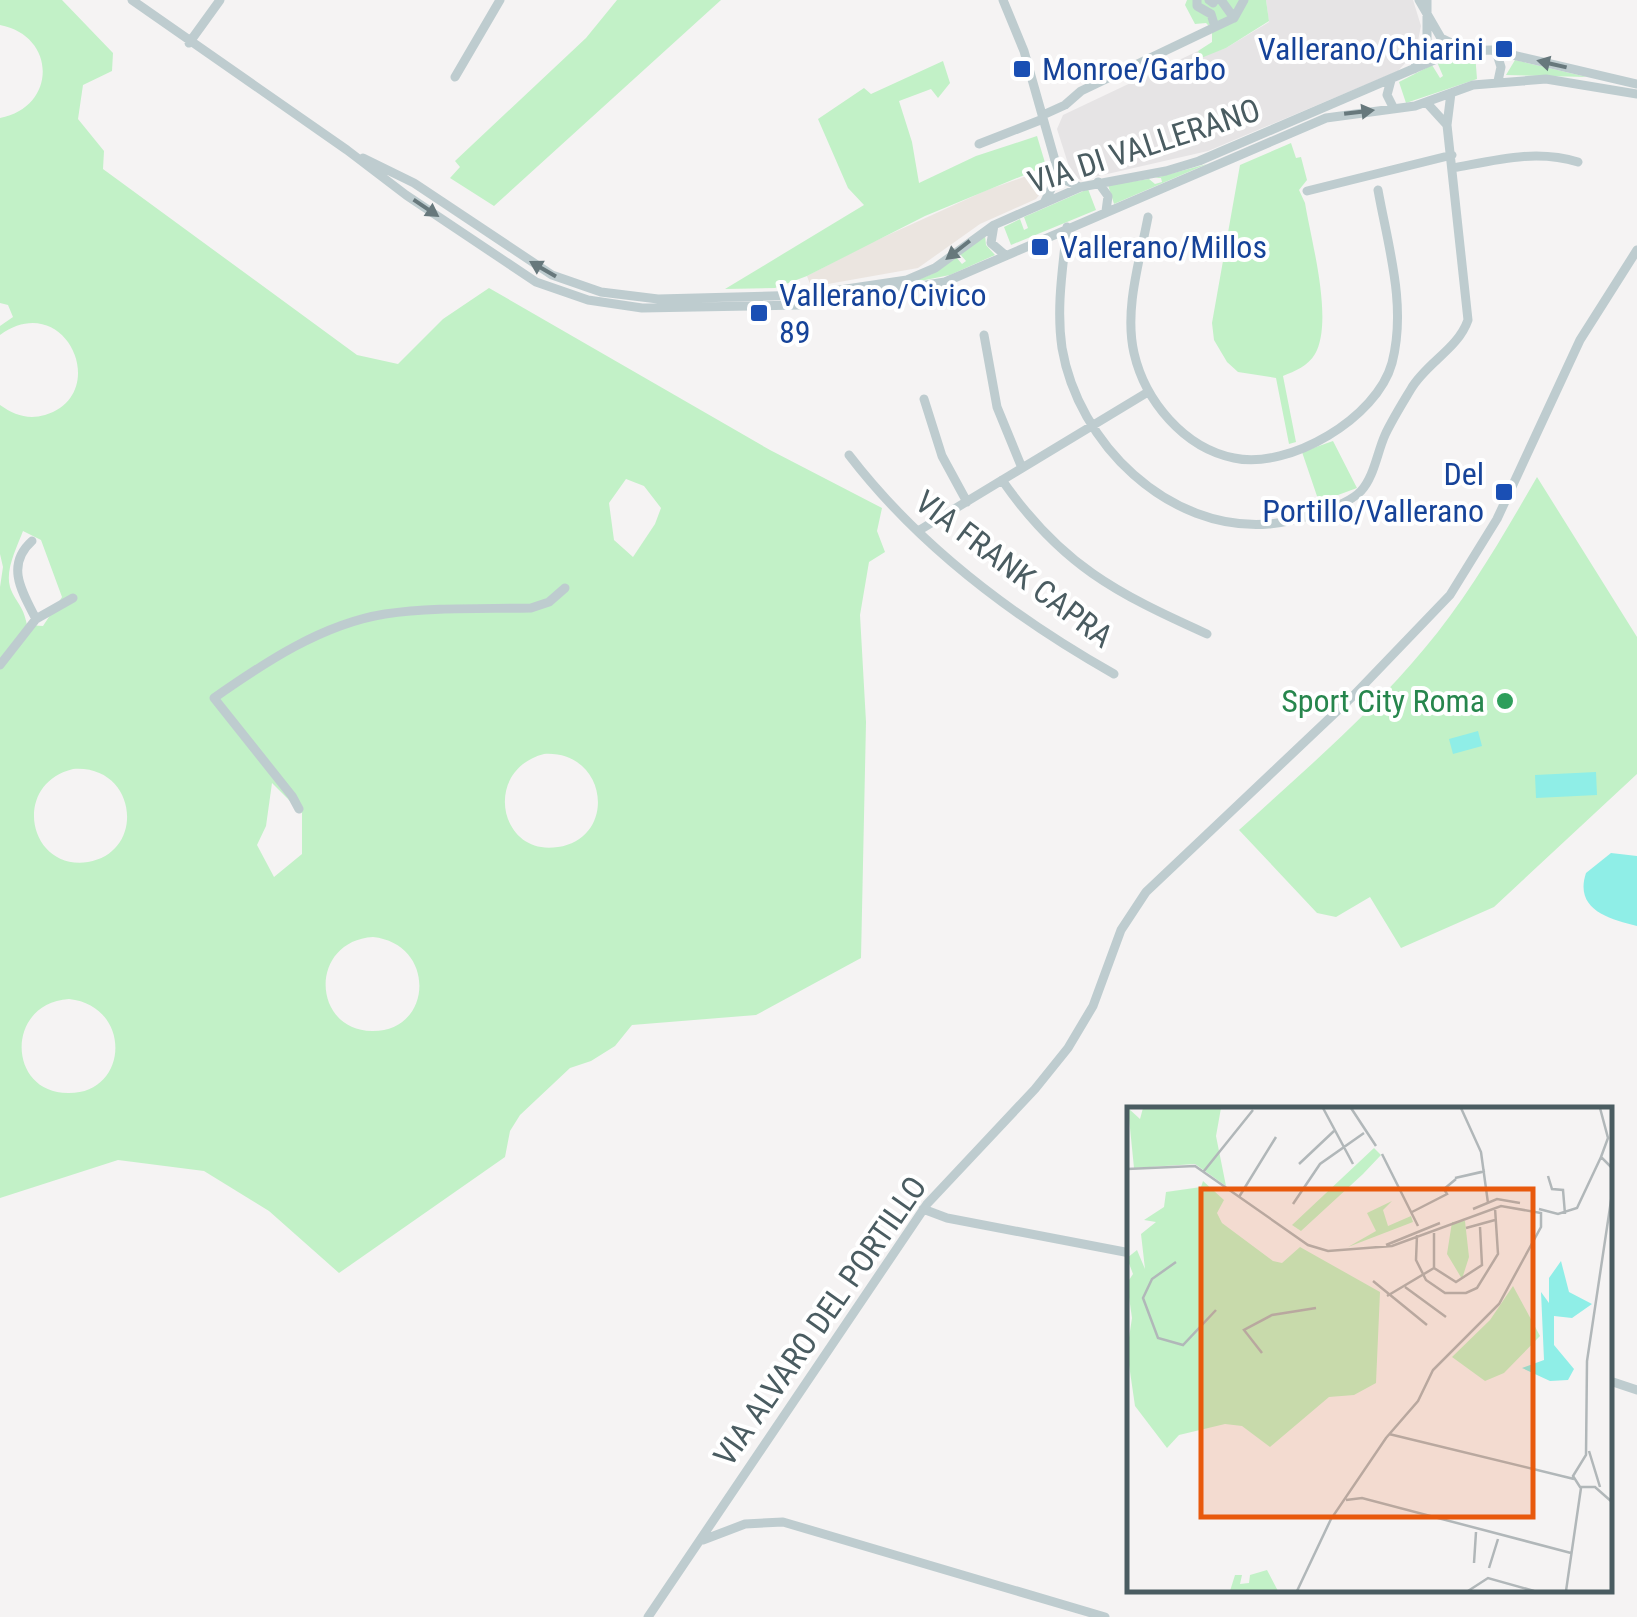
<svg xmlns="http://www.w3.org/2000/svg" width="1637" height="1617" viewBox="0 0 1637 1617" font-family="'Roboto Condensed',sans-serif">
	<rect width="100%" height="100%" fill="#f5f3f3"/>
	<!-- commercial -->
	<path fill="#ebe5e0" d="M1049,168L1045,188L1036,199L980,224L918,268L811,287L807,276L866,245L987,190Z"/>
	<!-- education -->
	<path fill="#e6e4e5" d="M1266,0H1413L1421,26L1416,51L1398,71L1208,151L1081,180L1072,176L1057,129L1063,115L1198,51L1200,57L1226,48L1269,22Z"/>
	<!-- green -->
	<path fill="#c2f1c7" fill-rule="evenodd" d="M0,0H62L113,53L112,71L83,85L78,119L104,151L103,169L357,355L398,364L443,319L489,288L770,450L882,508L877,531L885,552L869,562L860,615L866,722L861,958L756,1015L632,1025L615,1046L591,1061L570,1068L520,1115L510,1131L505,1157L339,1273L269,1211L204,1171L118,1160L0,1198V587L3,567L0,554V405C14,415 28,420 45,415C113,394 65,288 0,335V326L13,317L8,305L0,303V118C57,107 57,36 0,25ZM626,479L644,486L661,508L655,524L633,557L614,540L609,503ZM23,531L41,540L62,597L43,626L27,625C23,604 15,602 10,587C5,570 17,547 23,531ZM544,754C608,750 618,838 558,847C499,857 482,770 544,754ZM73,769C137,764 147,852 88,862C28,871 11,784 73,769ZM272,783L302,813V854L274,877L257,845L266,826ZM373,937C437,944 433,1032 372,1031C311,1030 309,941 373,937ZM69,999C133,1006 129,1094 68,1093C7,1093 5,1003 69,999Z
		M617,0H721L494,206L450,178L460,167L455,161L586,38Z
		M1187,0H1266L1269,21L1226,48L1201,58L1198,51L1212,42V29L1206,23L1195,24L1185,5Z
		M1475,53L1477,79L1406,103L1399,82L1432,65L1440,78L1443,76L1437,62Z
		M1515,60L1587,77H1588L1506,75Z
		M943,61L950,83L938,98L931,89L899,101L912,142L919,183L976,156L1037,136L1046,166L925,216L807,276L775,288L725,289L864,205L848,188L818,119L864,88L871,94Z
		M1291,143L1296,158L1301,157L1307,180L1299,190L1305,203C1311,240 1334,321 1315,354C1308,366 1295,371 1283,376L1296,442L1289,444L1276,378L1238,372L1227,362L1214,340L1212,323L1240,165Z
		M1207,164L1114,204L1108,185L1149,179L1155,184L1162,182L1161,178H1155Z
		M1088,189L1096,210L1011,245L1004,227L1020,219L1024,230L1028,228L1024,217Z
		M985,235L986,245L995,255L950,275L910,283L932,274L956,257L962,264L966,261L960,254Z
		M1333,441L1357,488L1319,502L1302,452Z
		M1537,477L1637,637V774L1494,907L1401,948L1370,897L1336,917L1317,913L1239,830C1303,772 1369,715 1424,649C1468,597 1503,536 1537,477Z"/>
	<!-- water -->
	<path fill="#8feee7" d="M1478,731L1482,746L1453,754L1449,739Z
		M1596,772L1597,795L1536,798L1535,775Z
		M1611,853L1637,856V926C1608,919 1574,909 1586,873Z"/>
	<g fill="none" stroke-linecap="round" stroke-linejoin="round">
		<!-- minor -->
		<path stroke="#becccf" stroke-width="9" d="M132,0L347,150L406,195L536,282L588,300L642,308L801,305L945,282L1326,118L1415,106L1473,85L1546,79L1637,94
			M1003,0L1024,51L1056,164L1067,181L1080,187
			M1209,0L1213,3L1215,0
			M1221,0L1234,18
			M1419,0L1441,38L1464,49
			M1215,27L1234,18L1244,0
			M189,43L220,0
			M1496,51L1501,67L1498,81
			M1414,69L1427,42V0
			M455,77L500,0
			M1391,80L1387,95L1394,109
			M1426,102L1447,125
			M1043,115L1065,105L1081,91L1215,27L1211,14L1197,6V0
			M979,144L1043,119
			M363,158L414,183L552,275L601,292L658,299L806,295L907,280L935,268L994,225L1081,187L1166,171L1199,161L1455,51L1491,50L1637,84
			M1453,168C1496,160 1536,149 1578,162
			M1098,182L1108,196L1106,211
			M1307,191L1452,155
			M1044,203L1054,183L1055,166
			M1148,217C1140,260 1124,309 1134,353C1145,401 1184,448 1234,458C1289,470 1377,418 1392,363C1407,306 1388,246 1378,190
			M994,225L991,243L1005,255
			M1067,227C1063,267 1056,307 1062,348C1078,443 1168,532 1269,524C1291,522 1345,508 1361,491C1374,477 1377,453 1385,435C1392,420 1402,404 1411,389C1426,363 1458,349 1468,320L1447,125L1451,93
			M984,335L997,407L1022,468
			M924,399L942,456L967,502
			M849,455C918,545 1015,618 1114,674
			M1002,480C1061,565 1116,593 1207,634
			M918,531L1148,392
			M32,541C5,565 22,592 36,619
			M0,665L36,619L73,598
			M299,809L292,796L214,698C264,663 322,624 385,614C433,607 482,609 531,608L549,602L565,588
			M923,1209L947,1218L1130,1253
			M1610,1381L1637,1390
			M703,1540L745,1524L783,1522L1105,1617
			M648,1617L927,1204L1035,1089L1068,1048L1093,1006L1121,930L1146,892L1353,696L1450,595L1497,519L1580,340L1637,250"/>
	</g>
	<!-- one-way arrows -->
	<defs><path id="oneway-solid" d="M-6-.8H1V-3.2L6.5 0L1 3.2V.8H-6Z" transform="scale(2.5)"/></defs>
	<g fill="#67787c">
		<use href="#oneway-solid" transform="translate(1552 64) rotate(-167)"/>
		<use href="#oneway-solid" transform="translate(1359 112) rotate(-7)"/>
		<use href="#oneway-solid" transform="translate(426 208) rotate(34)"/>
		<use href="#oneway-solid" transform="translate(958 250) rotate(142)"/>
		<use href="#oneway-solid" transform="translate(543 269) rotate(-150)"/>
	</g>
	<!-- markers -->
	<g fill="#1a4fb4" stroke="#fff" stroke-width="4">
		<rect x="1494" y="39" width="20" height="20" rx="5"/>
		<rect x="1012" y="59" width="20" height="20" rx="5"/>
		<rect x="1030" y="237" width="20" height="20" rx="5"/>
		<rect x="749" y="303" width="20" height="20" rx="5"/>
		<rect x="1494" y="482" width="20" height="20" rx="5"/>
	</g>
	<circle fill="#2e9e5b" stroke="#fff" stroke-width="4" cx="1505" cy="701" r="10"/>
	<g text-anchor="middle" stroke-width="8" stroke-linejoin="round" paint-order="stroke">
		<!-- transit labels -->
		<g font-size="32" fill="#164399" stroke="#fff" text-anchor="start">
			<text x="1484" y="60" text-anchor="end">Vallerano/Chiarini</text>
			<text x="1042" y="80">Monroe/Garbo</text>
			<text x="1060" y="258">Vallerano/Millos</text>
			<text x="779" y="306">Vallerano/Civico<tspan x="779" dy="37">89</tspan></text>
			<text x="1484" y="485" text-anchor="end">Del<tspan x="1484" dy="37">Portillo/Vallerano</tspan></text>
		</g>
		<!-- street labels -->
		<g font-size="32" fill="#4a5c61" stroke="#fff">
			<text transform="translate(1144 146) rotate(-18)" y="11">VIA DI VALLERANO</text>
			<text transform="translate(1014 569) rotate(37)" y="11">VIA FRANK CAPRA</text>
			<text transform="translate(820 1321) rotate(-55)" y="11">VIA ALVARO DEL PORTILLO</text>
		</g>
		<!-- leisure labels -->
		<g font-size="32" fill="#27864d" stroke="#fff" text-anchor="end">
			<text x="1485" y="712">Sport City Roma</text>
		</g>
	</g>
	<!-- overview -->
	<g transform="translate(1127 1107)">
		<rect width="485" height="485" fill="#f5f3f3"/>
		<path d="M1,1L13,12L16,1H94L89,29L99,79L68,57L7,61ZM247,41L254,48L236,67L174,124L165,118ZM76,74L97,93L90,106L95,116L146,154L155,156L173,140L253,185L249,276L227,288L202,290L143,340L115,319L98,317L52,328L40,341L8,299L0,244L5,211L0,176L6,167L0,151L10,143L18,162L14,127L29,115L17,113L37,100L39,85L74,80ZM265,94L256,103L261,119L284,109L286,115L221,140L249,124L240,106ZM338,114L342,150L335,172L320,147L325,115ZM386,179L413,229L377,266L358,274L325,250L363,213ZM140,463L151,484H103L108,468H115L113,477L122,476L123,468Z" fill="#c2f1c7"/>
		<path d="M434,154L442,185L465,197L445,211L427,209V238L447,262L441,273L423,274L395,261L417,253L414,185L422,196V171Z" fill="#8feee7"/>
		<path fill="none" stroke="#b1b7b9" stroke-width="2.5" d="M196,1L226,57M224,1L249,39M334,1L354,45L361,96M473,1L481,31L474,50L485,61M255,47L291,119M172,57L207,24M0,62L68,59L181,138L201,144L265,139L374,99L414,106V120L372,197L306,263L291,294L259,331L204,412L170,484M77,64L126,3M355,65L328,71L358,64M421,69L425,82L436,83L438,107M485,87L460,254L459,348L446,369L453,380H468L485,395M112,90L149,30M166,97L193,57L237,26M346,102L370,92L393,96M412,102L431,107L450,101L474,50M285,105L320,87L317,82L329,72M339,121L368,113M307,126V161L329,175L355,158L353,120M290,128L289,153L299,173L318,186H339L350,181L371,147L368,101M259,138L313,116M49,155L25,172L16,191L31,231L56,238L89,203M246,174L300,218M278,180L319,210M260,189L307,161M135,246L117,223L145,208L189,201M262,327L447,372M462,344L473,380M219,393L235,391L444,446M347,456L349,425M362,461L371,432M341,484L361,471L407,484M439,484L454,381"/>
		<path fill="#e8590c" fill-opacity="0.15" stroke="#e8590c" stroke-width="5" d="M74,82H406V410H74Z"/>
		<rect width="485" height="485" fill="none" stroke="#4a5c61" stroke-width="5"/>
	</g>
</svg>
